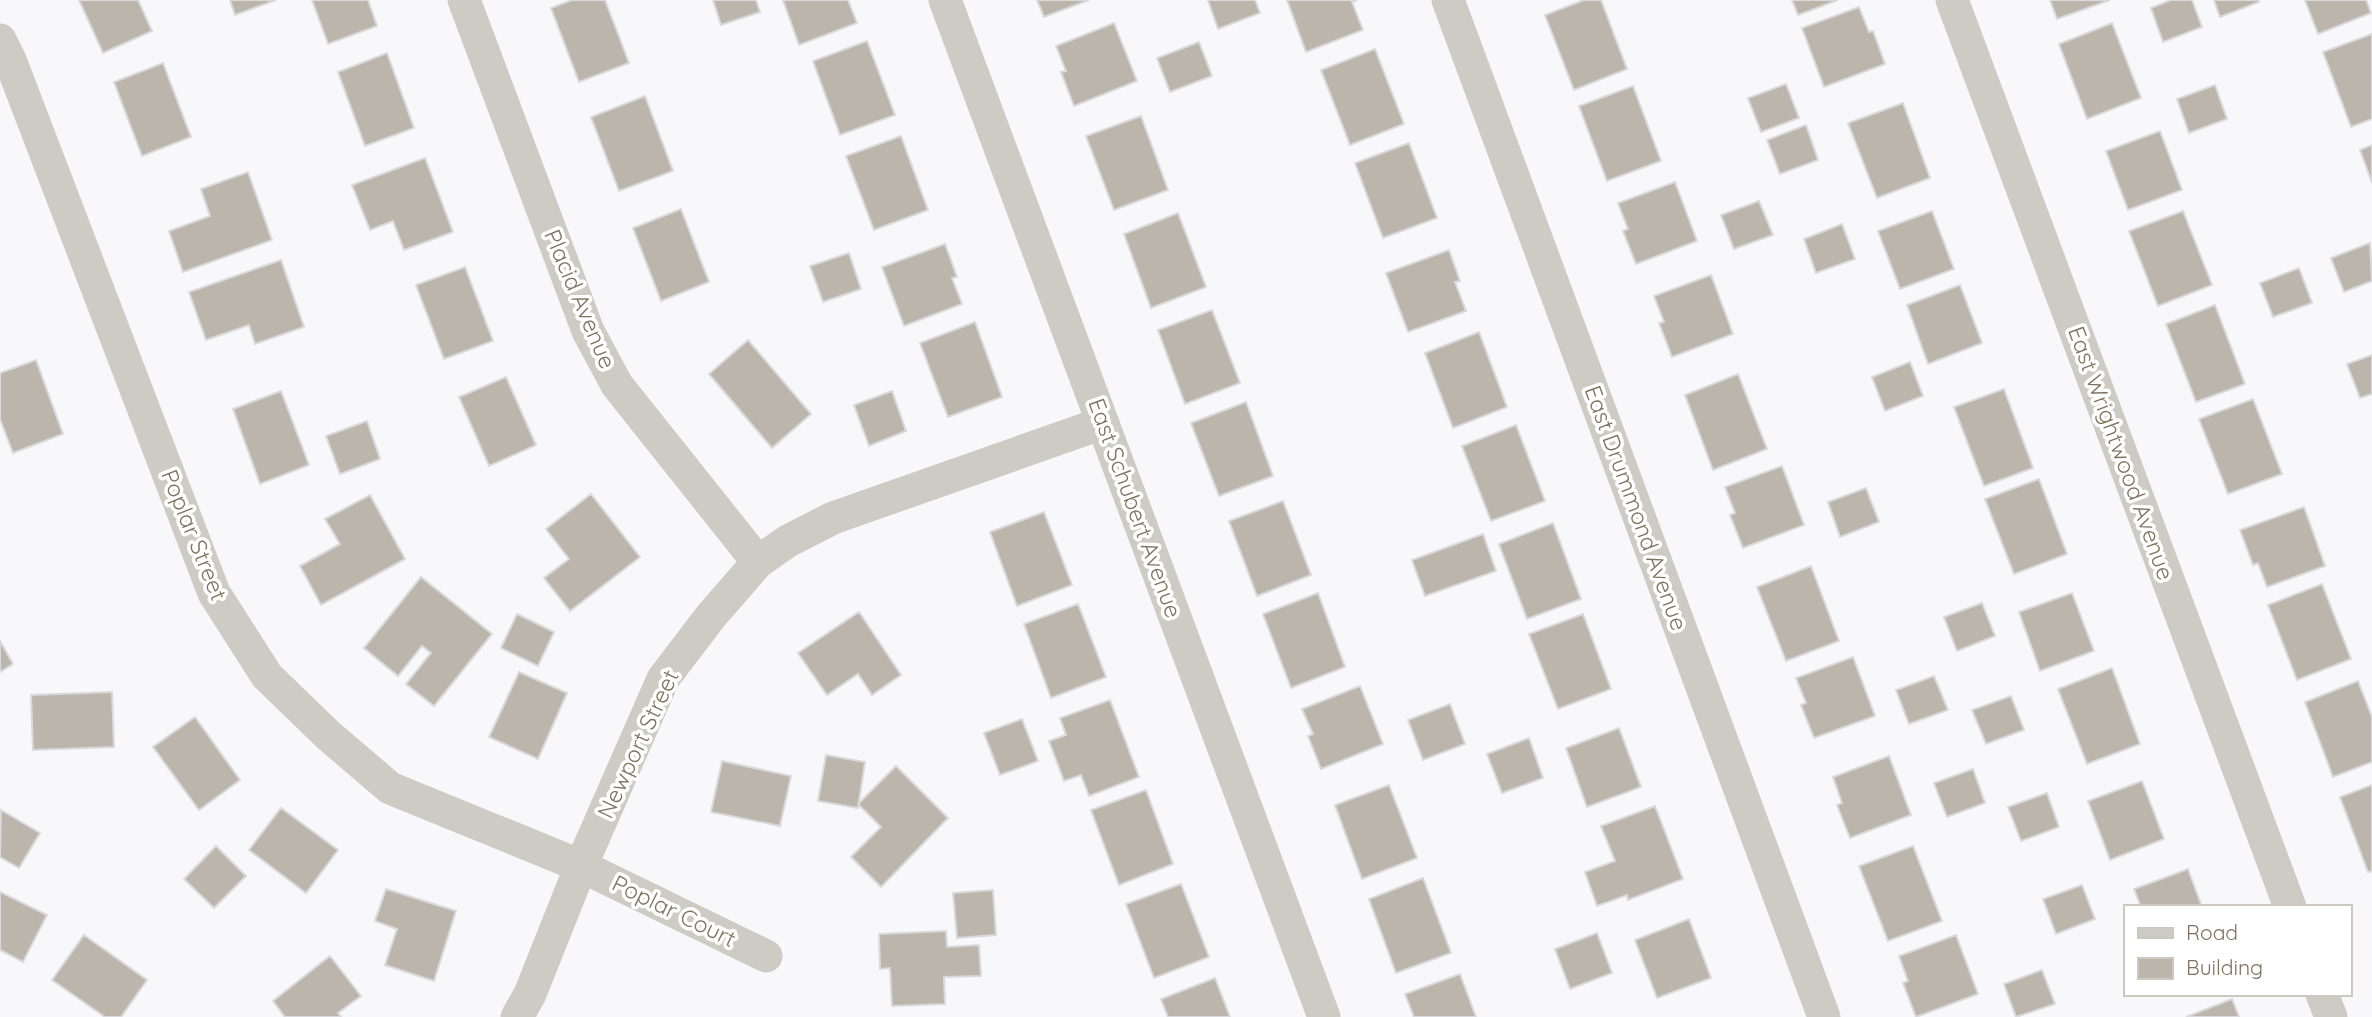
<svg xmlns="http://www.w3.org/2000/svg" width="2372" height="1017" viewBox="0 0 2372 1017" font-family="Quicksand,sans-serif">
	<rect width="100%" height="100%" fill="#f8f7fa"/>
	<!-- building -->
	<path fill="#bcb5ab" stroke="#dad9dc" stroke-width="2" d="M79,0H138L152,31L103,53Z
		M230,0H276L235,15Z
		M312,0H368L377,26L328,44Z
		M572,0H605L629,63L579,82L551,8Z
		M713,0H756L760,12L721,25Z
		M783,0H848L857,23L799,45Z
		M1037,0H1089L1044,17Z
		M1208,0H1255L1260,13L1218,29Z
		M1287,0H1357L1352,2L1363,30L1306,52Z
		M1584,0H1601L1627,69L1574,90L1545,15Z
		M1792,0H1838L1798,15Z
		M2050,0H2110L2057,19Z
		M2171,0H2192L2202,27L2163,42L2151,8Z
		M2214,0H2258L2259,2L2220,17Z
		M2305,0H2366L2371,13L2318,34Z
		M1859,7L1869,32L1873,31L1885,64L1824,87L1802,28Z
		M1114,23L1137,81L1074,106L1061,72L1066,71L1056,46Z
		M2112,23L2141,98L2087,119L2059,44Z
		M2372,34V119L2351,127L2323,52Z
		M867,41L895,115L840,135L813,61Z
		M1199,42L1212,76L1170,92L1157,58Z
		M1375,49L1404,124L1350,145L1321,70Z
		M387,53L414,128L365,146L338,72Z
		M163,63L191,137L142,156L114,82Z
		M1786,84L1799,118L1761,132L1748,98Z
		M2215,85L2227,119L2189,133L2177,99Z
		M1633,86L1661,161L1607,181L1579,106Z
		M645,96L673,171L619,191L591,117Z
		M1903,103L1930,178L1877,198L1848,123Z
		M1141,116L1168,190L1114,210L1086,136Z
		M1806,125L1818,160L1780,174L1767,140Z
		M2160,131L2182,190L2128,210L2106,151Z
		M901,136L928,210L874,230L846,156Z
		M1409,143L1437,218L1383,238L1355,163Z
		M2372,145V183L2360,150Z
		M425,158L453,232L404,250L393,221L370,230L352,185Z
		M248,172L272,240L183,272L169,231L210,216L201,189Z
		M1675,182L1697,241L1636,264L1623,231L1628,229L1618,203Z
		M1759,201L1773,235L1734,249L1721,215Z
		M681,209L709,282L661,301L633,228Z
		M1932,211L1954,269L1900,289L1878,231Z
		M2183,211L2212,285L2158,306L2129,231Z
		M1178,213L1206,287L1151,308L1124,234Z
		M1842,224L1855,259L1816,273L1804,239Z
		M2370,243L2372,281L2344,292L2331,258Z
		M945,244L957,277L952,278L962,304L904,326L882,267Z
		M1449,250L1460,281L1455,282L1466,311L1408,332L1386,273Z
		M849,253L861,289L823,302L810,266Z
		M281,260L304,327L255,344L249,325L206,340L189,292Z
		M465,267L493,341L444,359L416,285Z
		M2299,268L2312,303L2273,317L2260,283Z
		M1711,275L1733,334L1672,357L1659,323L1664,322L1654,296Z
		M1960,285L1982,343L1928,364L1907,305Z
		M2215,305L2245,384L2196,402L2166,324Z
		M1212,310L1240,383L1185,404L1158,330Z
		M975,322L1002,397L948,417L920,343Z
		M1479,332L1507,407L1453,428L1425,353Z
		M748,340L811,414L772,448L709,374Z
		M2372,355V394L2360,398L2347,364Z
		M36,360L63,434L13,453L0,419V373Z
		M1910,362L1923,396L1885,411L1872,377Z
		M1738,374L1767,449L1713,470L1685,395Z
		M506,377L536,445L489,466L459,397Z
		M2004,389L2033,468L1984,486L1954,407Z
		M281,391L309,465L260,484L233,409Z
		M892,391L906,431L869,446L854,405Z
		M2253,399L2282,474L2228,494L2199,419Z
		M1246,402L1273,476L1219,496L1191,423Z
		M367,421L380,459L340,474L326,436Z
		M1516,425L1545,501L1491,521L1462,446Z
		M1782,466L1804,525L1743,548L1730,515L1735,513L1725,487Z
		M2039,479L2067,554L2014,574L1985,499Z
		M1866,488L1879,522L1840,537L1828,502Z
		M591,494L640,557L570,611L544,578L569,559L546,529Z
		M370,495L405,559L321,605L300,566L340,544L325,519Z
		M1283,501L1311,575L1257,596L1229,521Z
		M2304,507L2325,566L2267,587L2258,563L2253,565L2240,530Z
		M1044,512L1072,585L1017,606L990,532Z
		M1553,523L1581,599L1527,619L1499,544Z
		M1483,534L1496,571L1425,596L1412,560Z
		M1811,566L1839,641L1786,661L1757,587Z
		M421,577L492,634L434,706L406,684L431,653L422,646L398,676L364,648Z
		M2322,584L2351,659L2297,680L2268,605Z
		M1318,593L1345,667L1291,688L1263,614Z
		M2072,593L2094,651L2040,671L2019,612Z
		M1982,603L1995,636L1957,651L1944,617Z
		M1078,604L1106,677L1051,698L1024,624Z
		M859,612L901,675L872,695L858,674L827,695L798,653Z
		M517,614L554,632L538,666L501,648Z
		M1583,614L1611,689L1558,709L1529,634Z
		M0,641L13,664L0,672Z
		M1853,657L1875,716L1814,738L1801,705L1806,703L1796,678Z
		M2112,668L2140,744L2087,764L2058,689Z
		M519,672L567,693L538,759L489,737Z
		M1934,676L1948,710L1909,724L1896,690Z
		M2358,681L2372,717V762L2333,777L2305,702Z
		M1360,686L1383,744L1321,769L1308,736L1313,734L1302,709Z
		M112,692L114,747L33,750L31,695Z
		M2011,696L2024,730L1986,744L1972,710Z
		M1110,700L1139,777L1089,796L1081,775L1064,781L1049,741L1066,735L1060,718Z
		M1450,704L1465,744L1423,760L1408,720Z
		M195,717L240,780L199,810L153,747Z
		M1022,719L1038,761L1000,775L984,733Z
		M1619,728L1641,787L1587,807L1566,748Z
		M1529,738L1543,778L1502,793L1487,754Z
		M826,755L865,762L858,808L818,801Z
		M1889,756L1911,815L1850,838L1837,805L1842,803L1833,777Z
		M722,761L791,776L780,826L711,812Z
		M896,766L948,818L881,887L851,857L881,827L858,804Z
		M1973,769L1985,803L1947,817L1934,783Z
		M2142,781L2164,839L2110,860L2088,801Z
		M1389,785L1417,858L1362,879L1335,805Z
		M2372,785V871L2368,872L2340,797Z
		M1146,790L1173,864L1119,885L1091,810Z
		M2047,793L2059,827L2021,841L2008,807Z
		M1655,806L1683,879L1628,900L1627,895L1597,906L1585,872L1615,861L1601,826Z
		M281,808L338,850L306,893L249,850Z
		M1,810L40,833L19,868L0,857Z
		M216,846L246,876L214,908L184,879Z
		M1913,846L1942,921L1888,941L1859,866Z
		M2188,869L2202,907H2141L2134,889Z
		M1423,878L1451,953L1396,973L1369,899Z
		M1181,884L1209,957L1154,978L1126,904Z
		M2082,885L2095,919L2056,934L2043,899Z
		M386,889L456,911L434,981L385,965L397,929L375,921Z
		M993,890L996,935L957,938L953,893Z
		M0,892L47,915L23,962L0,950Z
		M1689,919L1711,978L1657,998L1635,940Z
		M946,931L947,947L979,945L981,976L944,977L945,1004L892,1006L890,968L880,969L879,934Z
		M1597,933L1612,973L1570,989L1555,949Z
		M84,935L147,980L121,1017H105L52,980Z
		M1956,935L1978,994L1916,1017L1903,983L1908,981L1899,956Z
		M330,956L361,996L338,1013L341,1017H285L273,1001Z
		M2042,970L2055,1004L2016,1017L2004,984Z
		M1460,974L1476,1017H1414L1405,994Z
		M1215,978L1230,1017H1168L1161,999Z
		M2232,999L2239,1017H2186Z"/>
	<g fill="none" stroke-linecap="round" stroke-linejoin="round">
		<!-- street -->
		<path stroke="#cecbc5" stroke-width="33" d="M464,0L588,331L617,385L758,562
			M945,0L1324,1017
			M1448,0L1824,1017
			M1952,0L2290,907
			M0,40L10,60L214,593L267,676L328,735L390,788L581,866L766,956
			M2322,994L2331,1017
			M517,1017L530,994L581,866L663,679L711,616L758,562L788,541L833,518L1103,423"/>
	</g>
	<g text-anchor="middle" stroke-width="7" stroke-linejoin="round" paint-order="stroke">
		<!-- street labels -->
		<g font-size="23" fill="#7f735e" stroke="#fff">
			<text transform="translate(580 299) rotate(67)" y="8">Placid Avenue</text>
			<text transform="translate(2121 453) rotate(70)" y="8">East Wrightwood Avenue</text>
			<text transform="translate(1135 508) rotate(70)" y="8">East Schubert Avenue</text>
			<text transform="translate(1636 508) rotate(70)" y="8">East Drummond Avenue</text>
			<text transform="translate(194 535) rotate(68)" y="8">Poplar Street</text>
			<text transform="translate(638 744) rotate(-65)" y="8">Newport Street</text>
			<text transform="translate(674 911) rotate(26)" y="8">Poplar Court</text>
		</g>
	</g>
	<!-- legend -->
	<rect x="2124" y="905" width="228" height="91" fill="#ffffff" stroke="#ccc7bf" stroke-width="2"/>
	<rect x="2138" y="928" width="35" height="10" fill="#cecbc5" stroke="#ccc7bf" stroke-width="2"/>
	<text x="2186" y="940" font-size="21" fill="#7f735e">Road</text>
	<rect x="2138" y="958" width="35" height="21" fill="#bcb5ab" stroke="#ccc7bf" stroke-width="2"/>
	<text x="2186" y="975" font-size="21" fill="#7f735e">Building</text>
</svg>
